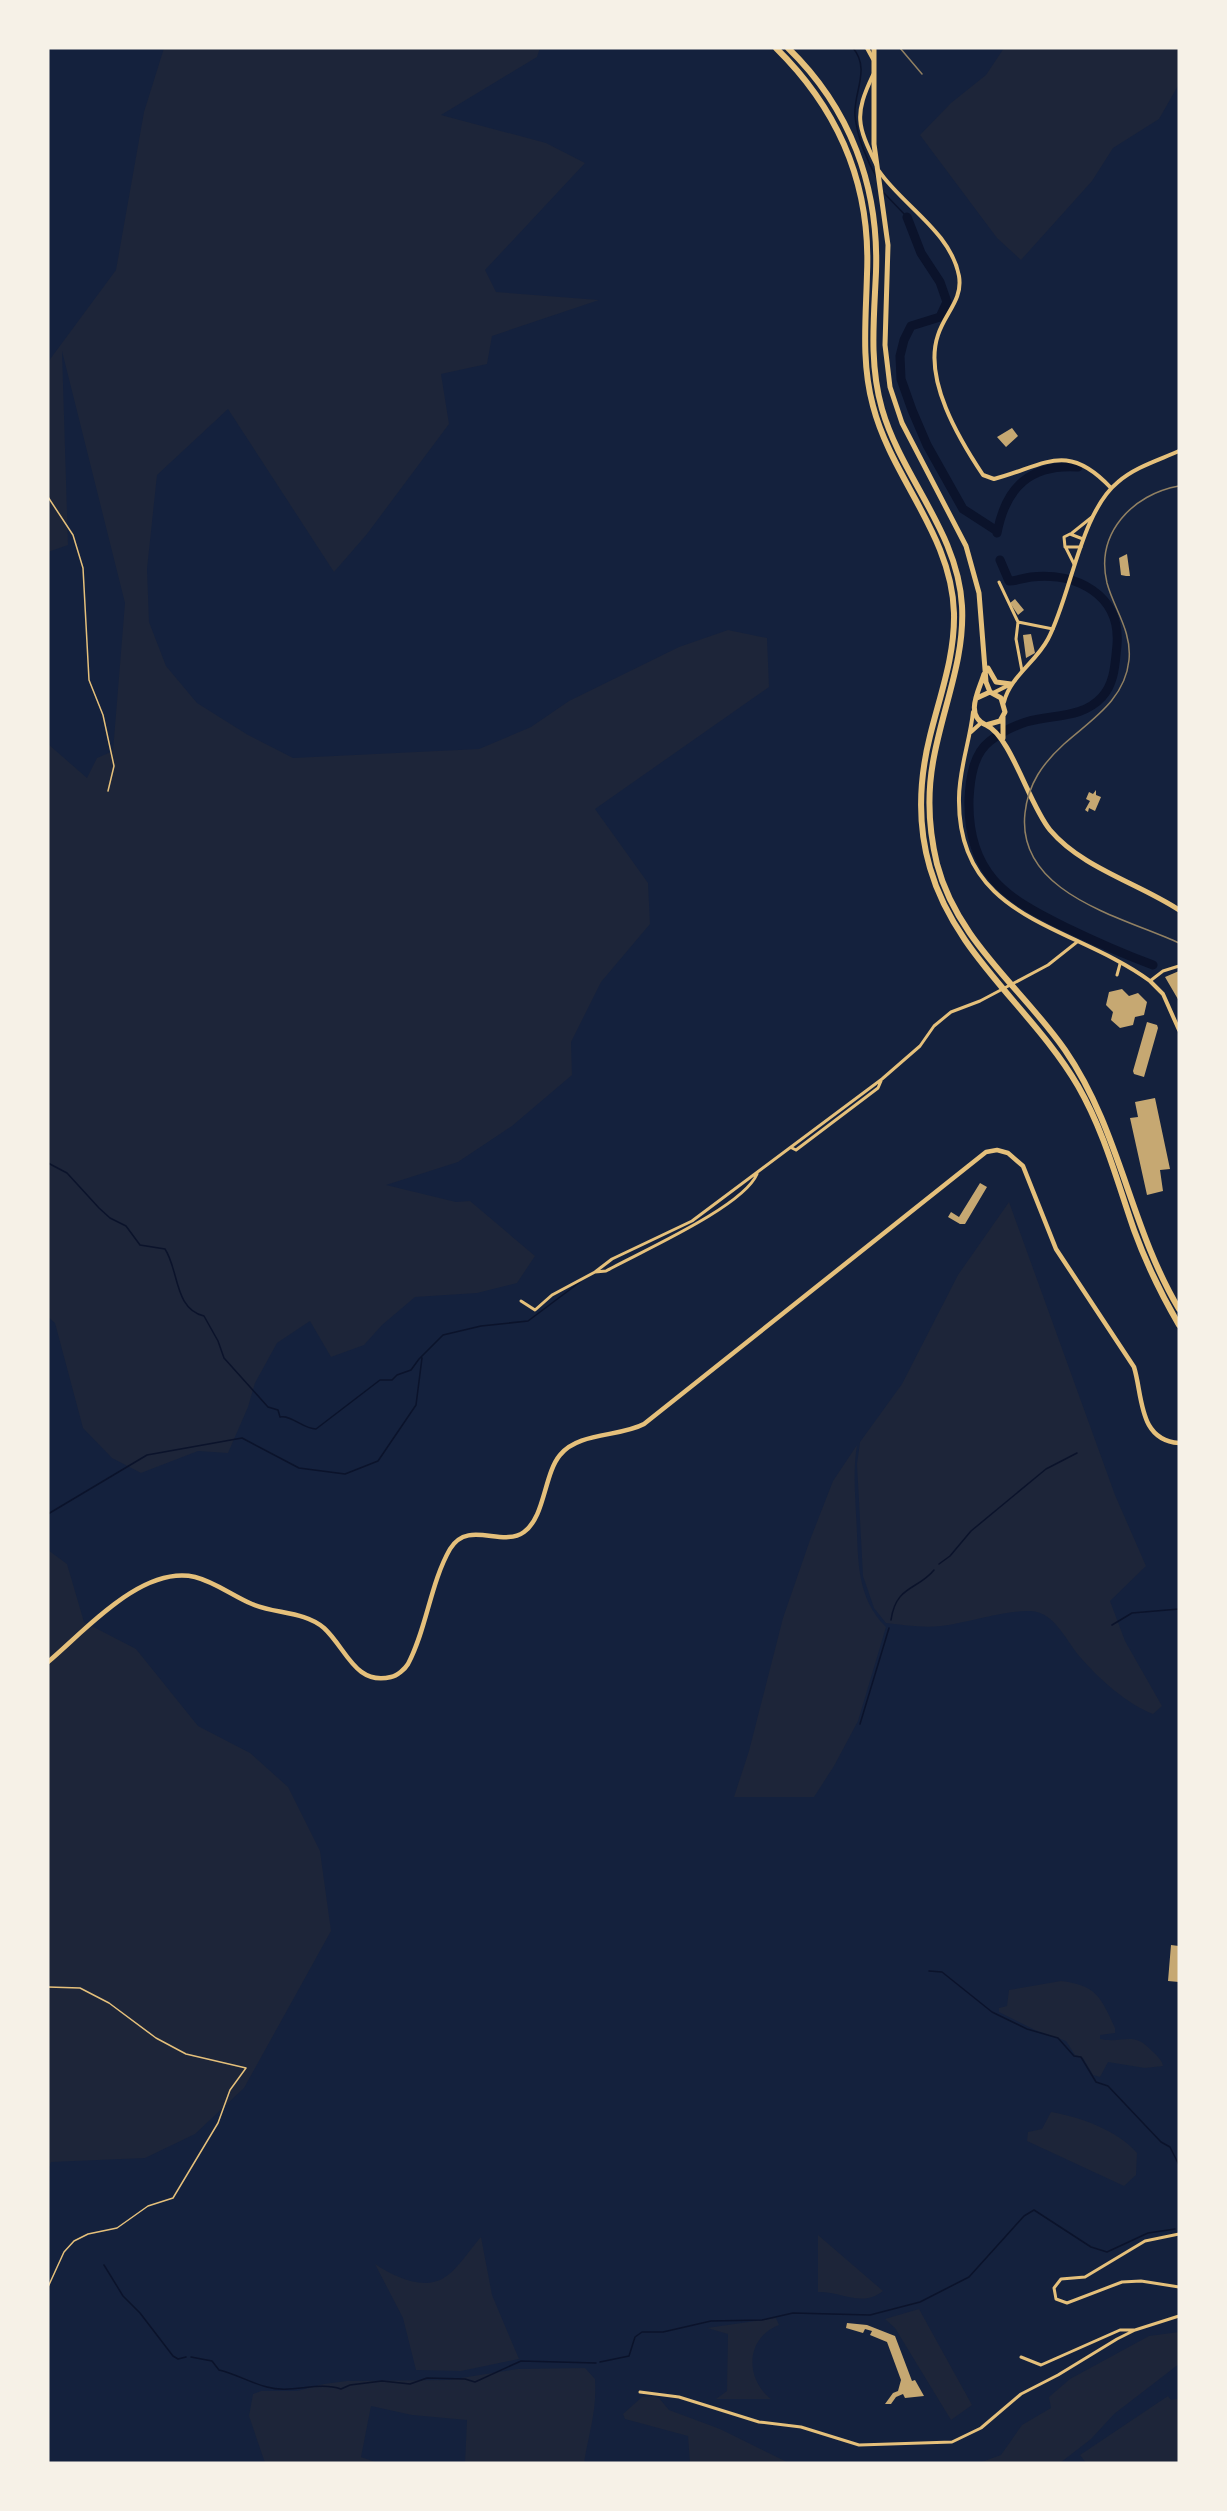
<svg xmlns="http://www.w3.org/2000/svg" width="1227" height="2511" viewBox="0 0 1227 2511" font-family="Commissioner,sans-serif">
	<rect width="100%" height="100%" fill="#14213d"/>
	<!-- green -->
	<path fill="#1d2539" d="M164,48H540L537,57L441,115L546,143L585,163L485,270L496,292L599,300L492,336L487,364L441,374L449,424L367,534L334,572L228,409L157,475L147,569L149,622L166,666L197,703L248,735L293,758L479,749L531,727L569,701L679,647L728,630L767,638L769,687L595,809L648,883L650,924L601,982L571,1042L572,1075L512,1126L458,1162L386,1185L456,1202L470,1201L535,1256L517,1283L477,1293L415,1297L382,1325L364,1345L331,1357L310,1321L277,1343L255,1383L248,1407L228,1453L198,1451L141,1473L112,1458L83,1428L55,1323L48,1317V744L87,778L97,758L113,751L125,603L62,351L68,545L48,552V362L116,270L144,112Z
		M1004,48H1179V84L1159,119L1113,148L1092,181L1021,260L997,238L920,135L951,103L986,75Z
		M1009,1202L1115,1495L1146,1566L1110,1601L1125,1641L1162,1706L1153,1714C1127,1704 1099,1679 1081,1658C1068,1644 1057,1617 1037,1612C1015,1607 965,1624 941,1626C922,1628 905,1625 886,1623L874,1608L863,1576L857,1464L860,1442L902,1384L958,1275Z
		M857,1445C853,1470 855,1489 856,1514C859,1555 854,1595 886,1627L858,1721L834,1766L814,1797H734L749,1751L783,1618L810,1540L833,1481Z
		M48,1550L67,1564L84,1622L136,1649L198,1726L250,1753L288,1787L320,1851L331,1931L244,2088L195,2134L145,2158L51,2162L48,2170Z
		M1061,1981C1096,1985 1101,1997 1115,2028V2033L1100,2035V2039C1124,2044 1133,2030 1152,2051C1157,2056 1162,2060 1163,2066L1145,2068L1108,2062L1100,2077L1093,2075L1083,2058L1075,2055L1066,2041L1035,2030L999,2012V2008L1007,2006L1009,1990Z
		M1051,2112C1080,2117 1117,2130 1137,2153L1136,2175L1124,2186L1027,2141L1028,2132L1042,2129Z
		M818,2235L883,2291C861,2308 841,2291 818,2292Z
		M481,2237L492,2295L519,2359L461,2371L416,2370L403,2318L375,2264C393,2276 421,2290 442,2279C457,2271 470,2249 481,2237Z
		M919,2309L972,2405L951,2420L895,2328L885,2319Z
		M776,2318L779,2325C745,2338 745,2379 771,2399H716L727,2391L728,2334L707,2328Z
		M1179,2332V2364L1114,2414L1091,2439L1060,2463H979L1001,2455L1022,2425L1051,2408L1049,2397L1070,2379L1149,2336Z
		M585,2368L595,2379C597,2411 589,2432 584,2463H465L467,2420L412,2415L371,2406L361,2457L378,2463H265L249,2416L253,2394L261,2391H297L324,2384L347,2381L448,2380L518,2369Z
		M653,2396L659,2398L669,2410L720,2429L789,2463H690L688,2436L625,2419L623,2414L642,2397Z
		M1168,2396L1171,2400L1177,2399L1179,2403V2463H1086L1080,2455Z"/>
	<g fill="none" stroke-linecap="round" stroke-linejoin="round">
		<!-- stream -->
		<path stroke="#0b132b" stroke-width="1.5" d="M853,48C871,69 853,93 855,116C857,136 867,161 877,178
			M884,193L907,217
			M48,1163L67,1173L99,1208L110,1218L126,1226L140,1245L165,1249C179,1270 174,1309 204,1316L218,1341L224,1358L268,1407L278,1410L280,1417C292,1415 303,1429 316,1429L380,1380H392L397,1375L411,1370L419,1359L443,1335L481,1326L528,1321L580,1282
			M48,1514L147,1455L242,1438L299,1468L345,1474L378,1461L416,1405L422,1358
			M939,1564L950,1556L971,1531L1046,1469L1077,1453
			M891,1620C896,1585 918,1590 934,1570
			M1112,1625L1132,1613L1179,1609
			M860,1724L889,1628
			M929,1971L942,1972L992,2012L1027,2029L1058,2038L1074,2056L1081,2057L1096,2082L1108,2086L1161,2142L1170,2147L1179,2165
			M104,2265L123,2296L140,2313L173,2356L178,2359L186,2357
			M191,2357L212,2361L219,2370C236,2374 251,2383 267,2387C291,2394 318,2381 341,2389L350,2385L382,2381L410,2384L427,2378L465,2379L475,2382L521,2361L596,2363
			M600,2362L629,2356L635,2337L642,2332H663L711,2321L762,2320L793,2313L870,2315L920,2302L969,2277L1024,2216L1034,2210L1091,2247L1107,2252L1148,2233L1175,2229"/>
		<!-- river -->
		<path stroke="#0b132b" stroke-width="9" d="M907,217L921,253L940,282L947,302L940,317L911,326L904,340L900,356L901,379L912,410L927,445L963,509L997,531
			M997,533C1006,486 1031,464 1078,467
			M1000,560L1009,581C1017,581 1023,578 1031,577C1077,572 1121,595 1117,645C1115,663 1115,683 1102,697C1082,719 1052,714 1026,722C1014,726 1000,733 990,741C973,754 970,779 969,799C967,873 1005,898 1065,927C1094,941 1123,954 1153,965"/>
	</g>
	<!-- building -->
	<path fill="#c6a872" d="M1012,428L1018,436L1006,447L997,437Z
		M1127,554L1130,576H1126L1121,575L1119,558Z
		M1015,599L1024,610L1018,615L1010,603Z
		M1031,634L1035,653L1026,658L1023,635Z
		M1096,790V795L1101,797L1095,811L1089,808L1088,812L1085,810L1090,801L1086,799L1089,792L1093,794Z
		M1179,971V1001L1165,977Z
		M1122,989L1129,996L1138,993L1147,1002L1144,1015L1135,1017L1133,1025L1120,1028L1111,1020L1113,1012L1106,1005L1109,992Z
		M1147,1022L1157,1025L1158,1028L1144,1077L1134,1074L1133,1071Z
		M1155,1098L1170,1169L1160,1170L1163,1191L1147,1195L1130,1118L1138,1117L1135,1102Z
		M980,1183L987,1187L965,1224H960L948,1217L951,1212L959,1217Z
		M1171,1945L1179,1946V1982L1168,1981Z
		M847,2323L867,2325L895,2336L912,2381L915,2380L924,2396L905,2398L903,2394L896,2397L891,2404H885L893,2393L898,2391L901,2380L887,2342L870,2335L872,2331L865,2329L863,2333L846,2328Z"/>
	<g fill="none" stroke-linecap="round" stroke-linejoin="round">
		<!-- path -->
		<path stroke="#e5c07b" stroke-width="1.5" d="M48,497L73,535L83,568L89,680L103,715L114,766L108,791
			M48,1987L80,1988L109,2003L156,2038L186,2054L246,2068L230,2090L218,2123L173,2198L148,2206L117,2228L88,2234L74,2241L64,2252L48,2287"/>
		<!-- minor -->
		<path stroke="#e5c07b" stroke-width="3" d="M1072,533L1092,517
			M1081,547H1065L1064,537L1070,534L1083,539
			M1066,548L1074,564
			M999,582L1018,622L1016,639L1022,671
			M1018,622L1053,629
			M1117,975L1120,964
			M1150,981L1163,971L1179,966
			M792,1148L796,1150L878,1088L881,1081
			M595,1272L606,1271C640,1252 743,1207 757,1174
			M521,1301L535,1310L552,1295L595,1272L612,1259L692,1221L882,1079L920,1046L934,1026L951,1012L980,1001L1048,965L1077,942
			M1179,2234L1145,2241L1085,2277L1061,2279L1054,2288L1056,2299L1067,2303L1122,2282L1141,2281L1179,2287
			M1021,2357L1041,2365L1120,2330H1134
			M640,2392L679,2397L759,2422L801,2427L859,2445L952,2442L981,2428L1021,2394L1058,2375L1117,2339L1135,2330L1179,2316"/>
		<!-- tertiary -->
		<path stroke="#e5c07b" stroke-width="4" d="M867,48L873,59
			M873,75C854,115 857,125 876,164
			M879,171C902,205 951,232 959,276C963,300 945,313 938,335C923,379 959,439 983,475L994,479C1046,465 1067,441 1111,488
			M993,693L1011,684
			M1004,702C1010,677 1036,662 1048,639C1071,596 1080,513 1118,482C1135,467 1159,460 1179,451
			M973,712C970,741 959,769 959,798C957,921 1073,924 1150,981L1163,994L1179,1030
			M971,732L981,723"/>
		<!-- secondary -->
		<path stroke="#e5c07b" stroke-width="4.5" d="M48,1662C86,1630 142,1565 195,1577C215,1582 233,1596 252,1604C275,1614 304,1611 324,1628C346,1648 355,1686 391,1677C397,1676 405,1669 408,1664C427,1628 430,1584 450,1549C468,1519 502,1548 524,1532C545,1517 544,1474 560,1455C578,1432 620,1437 644,1424L986,1152L997,1150L1008,1153L1023,1166L1056,1249L1134,1367C1143,1396 1138,1440 1179,1443"/>
		<!-- trunk -->
		<path stroke="#e5c07b" stroke-width="5" d="M874,48V144L888,245L885,345L890,387L902,423L966,546L979,593L986,682L990,692
			M988,668L996,682L1011,684
			M977,698L990,692L1001,698L1005,712L1000,721L986,725C964,715 979,691 984,674
			M986,725C1011,736 1029,805 1050,830C1082,868 1138,883 1179,910
			M1003,738V717"/>
		<!-- motorway -->
		<path stroke="#e5c07b" stroke-width="6" d="M776,48C839,110 871,185 867,274C866,318 861,362 873,406C892,479 952,535 954,613C955,656 940,695 930,736C919,780 917,824 930,868C955,956 1034,1010 1078,1086C1104,1131 1117,1181 1134,1230C1146,1263 1161,1294 1179,1325
			M788,48C850,108 879,186 876,272C874,318 869,364 882,409C902,478 958,532 962,606C965,660 942,709 933,762C927,796 929,831 937,864C957,941 1022,988 1065,1050C1120,1130 1130,1227 1179,1309"/>
		<!-- rail -->
		<path stroke="#918062" stroke-width="1.5" d="M900,48L922,74
			M1179,486C1133,494 1095,533 1107,583C1114,609 1132,631 1129,660C1125,700 1091,720 1064,744C1043,763 1028,784 1025,813C1016,894 1123,917 1179,943"/>
	</g>
	<!-- border -->
	<rect width="1227" height="2511" fill="none" stroke="#f6f1e7" stroke-width="99"/>
</svg>
